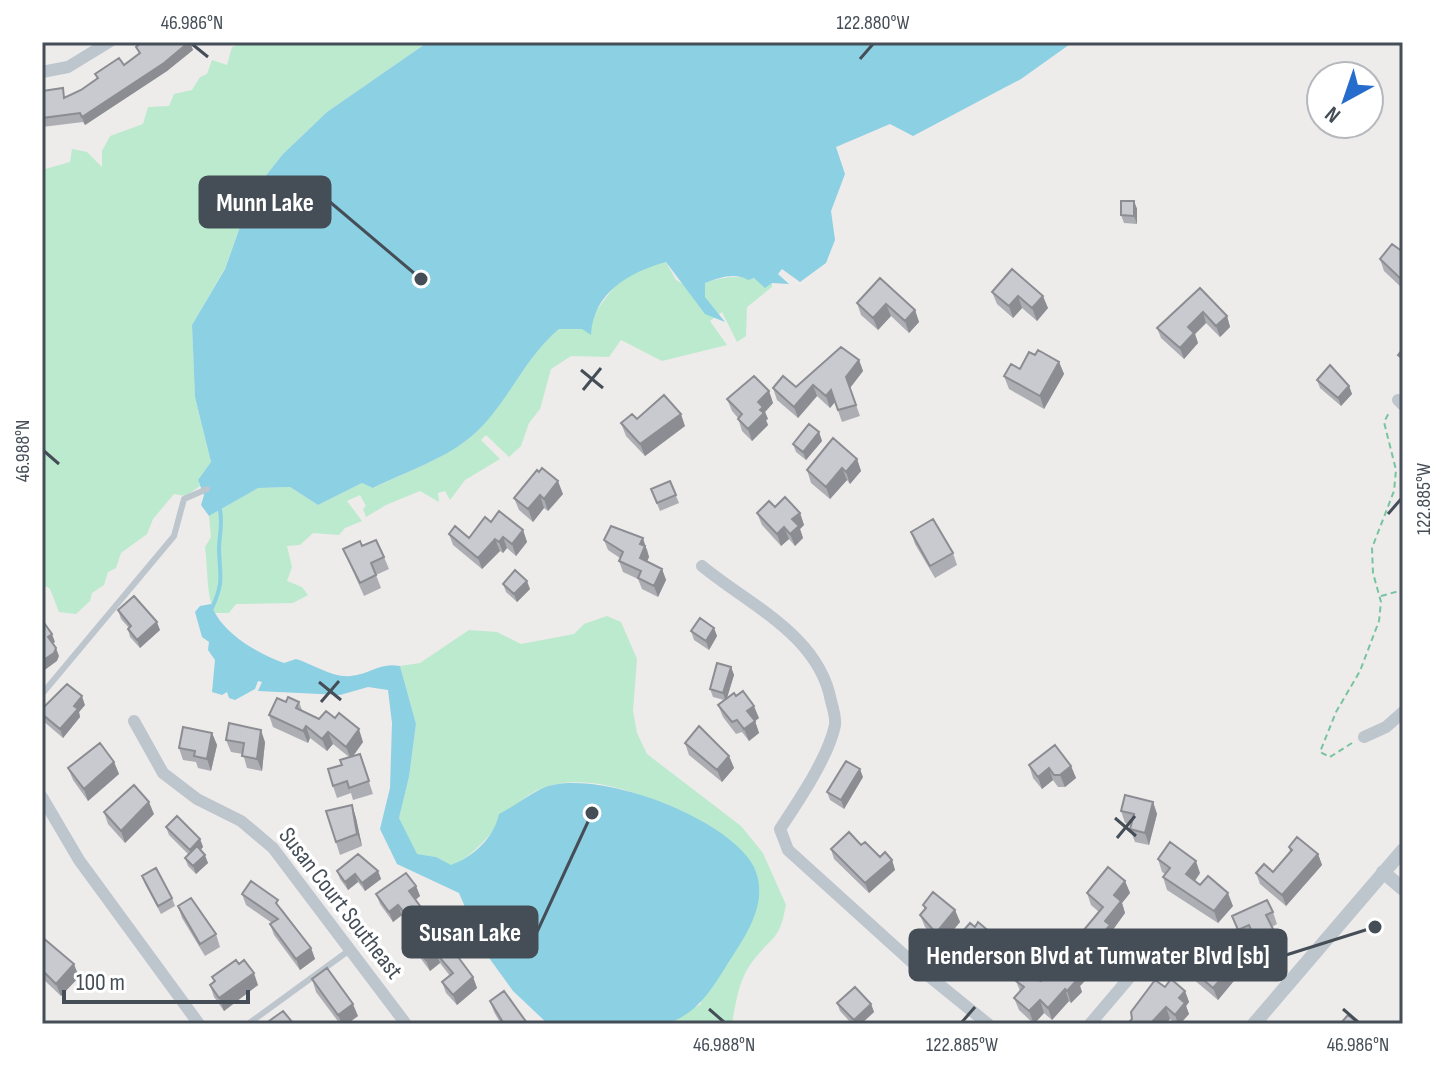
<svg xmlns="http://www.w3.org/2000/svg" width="1445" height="1066" viewBox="0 0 1445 1066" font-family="'Sofia Sans Condensed',sans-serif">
	<rect width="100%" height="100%" fill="#eeebeb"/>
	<!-- green -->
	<path fill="#bbeace" d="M249,42H428L327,112L283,154L252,193L225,268L192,325L195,397L211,462L198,480L200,486L186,496L174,494L153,519L147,534L121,553L116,568L108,572L104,585L92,593L90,601L76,614L59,612L50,589L42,584V170L70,162L72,149L87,152L102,167V151L110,136L143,124L148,107L169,106L174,94L192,90L200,77L207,74L212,60L227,65L232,47Z
		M666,262L676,280L705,297V283C729,274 749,276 772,283V287L747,307L746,336L737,342L722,312L710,321L727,345L662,361L621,340L609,357L571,356L551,369L540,409L529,423L521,446L509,457L486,435L481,440L500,459L465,480L450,500L445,491L438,493L439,502L420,491L386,505L366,517L363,509L366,506L360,495L347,501L362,521L345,528L339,535L313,533L300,545L287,546L292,567L287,581L302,587L308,595L293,603L236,604L229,613H214C206,592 208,569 205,547L211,537L209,516L258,488L290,487L318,505L362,483L374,488C405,472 446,459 473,435C508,403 523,359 559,329H582L618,282L636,270Z
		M607,616L621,622L637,659L633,711L637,733L647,754L741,826L763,853L786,905C779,940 775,934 755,958C739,977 736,1001 732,1024H665L701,1004L690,816C639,792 561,758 513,808C493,829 478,854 451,866L436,857L416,854L399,818L409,777L416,724L400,666L420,663L469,630L497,632L521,644L574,634L584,624Z"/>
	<!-- water -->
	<path fill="#8cd0e3" d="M428,42H1073L1021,79L913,136L890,124L836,147L845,174L831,211L835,240L826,263L800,282L782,269L778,274L789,284L772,283L765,288L754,278L748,280C735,272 719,278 705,283V297L725,322L705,314L666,262C630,272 593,292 591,335L582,329H559C523,359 508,404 473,435C446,459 405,472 373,488L362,483L318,505L290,487L258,488L209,516L201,505L204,495L198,480L211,462L195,397L192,325L225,269L252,193L283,154L327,112Z
		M211,604C221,633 257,653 284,663L296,659C313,664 332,678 351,676C370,674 380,662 400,666L416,724L409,777L399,818L417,854L436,857L451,865C473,857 494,838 499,814C513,807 527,796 541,789C591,765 730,818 754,867C771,904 743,939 725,968C710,992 694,1017 664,1024C638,1030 577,1024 548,1024L513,991L484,951L459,893L397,864L380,829L390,788L392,723L388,690L368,687L340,695L258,691L262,682L258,681L255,689L235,700L229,698L227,692L222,695L212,692L215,660L208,650L209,642L202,637L195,612L200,606Z"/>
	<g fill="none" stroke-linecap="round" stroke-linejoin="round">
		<!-- stream -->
		<path stroke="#8cd0e3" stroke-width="4" d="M212,608C224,582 220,577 219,550C219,536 223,524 220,510"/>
		<!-- path -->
		<path stroke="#77c59f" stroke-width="2" stroke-dasharray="6 4" stroke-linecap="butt" d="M1381,596L1403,590
			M1352,743L1330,757L1320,752L1336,712L1360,671L1379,621L1381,602L1373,573L1372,548L1394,491L1396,470L1384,422L1390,411"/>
		<!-- service -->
		<path stroke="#bdc5cd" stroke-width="6" d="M42,694L174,536L184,499L207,489
			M248,1024L351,949"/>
		<!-- minor -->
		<path stroke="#bdc5cd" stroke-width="12" d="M42,72L68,67L109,42
			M1398,400L1403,405
			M702,566C749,605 819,635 831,701C833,708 836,718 835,725C829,756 798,802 780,829L788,850L914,964L988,1024
			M134,721L163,773L197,799L241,821L273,848L406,1024
			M1364,737L1386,727L1403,712
			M42,797L79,860L199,1024
			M1090,1024L1152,951"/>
		<!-- tertiary -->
		<path stroke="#bdc5cd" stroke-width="14" d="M1383,872L1403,889
			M1254,1024L1403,850"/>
	</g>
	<!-- wall -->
	<path fill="#acaeb3" d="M191,45L193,50L167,71L85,125L83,122L42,127V91L66,97L81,90L97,79L95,74L124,65L139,54L136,47Z
		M1134,201L1137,209V224L1124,223L1121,215Z
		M1403,252V289L1384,271L1380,259Z
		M1012,269L1048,308L1037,321L1022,308L1013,318L997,304L992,292Z
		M880,278L915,310L919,322L909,333L891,316L878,330L861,315L857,303Z
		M1200,288L1227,316L1230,327L1220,337L1206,323L1195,334L1198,343L1184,359L1161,338L1157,328Z
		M1035,355L1059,362L1064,374L1044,409L1009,389L1004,376L1020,369Z
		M859,360L863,371L850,388L860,416L842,422L835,402L830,408L817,396L798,418L777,400L773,388L796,387Z
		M1317,380L1349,386L1352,394L1341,406L1320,388Z
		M769,391L773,403L765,412L768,419L766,420L768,425L752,441L742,431L738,418L732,411L727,399Z
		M621,423L685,426L645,456L626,436Z
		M819,432L822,441L806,460L796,452L793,444Z
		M857,459L861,471L850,484L847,480L830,499L811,483L807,470Z
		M670,481L679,503L660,511L651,489Z
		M563,494L548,511L544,508L533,522L519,510L514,498Z
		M775,507L800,513L804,525L800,529L803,538L795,546L789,539L781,546L762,525L757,513Z
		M491,522L523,530L527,542L516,556L507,548L503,553L500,551L482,569L453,545L449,534L469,538Z
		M911,532L953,553L957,565L935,578L915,544Z
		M604,540L647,549L649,557L647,561L662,569L666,580L658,597L642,589L638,579L623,572L619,561L620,558L608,550Z
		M362,546L384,557L389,569L376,575L381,588L364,596L343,549Z
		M503,584L530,589L517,602L506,592Z
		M118,610L160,630L140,648L130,637L128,629L129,628L121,619Z
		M714,628L717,636L709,650L694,640L691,631Z
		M731,667L734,675L727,698L759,718L755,721L759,733L749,741L742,732L736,734L723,717L718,705L724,700L713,697L710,689Z
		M286,702H299L302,710L363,742L353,756L360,754L373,794L353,800L351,793L337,798L333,786L342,765L349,757L333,744L327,751L310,738L308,743L273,727L269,715Z
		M85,705L79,712L80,717L63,738L42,720V709Z
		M212,733L217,745L211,771L198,768L196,762L183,760L179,748Z
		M226,740L265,742L262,771L247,768L243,754L231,752Z
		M685,743L729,756L734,768L722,782L689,755Z
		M114,762L119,774L88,801L73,780L68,768Z
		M1029,765L1071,766L1076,778L1065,787H1058L1053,780L1042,789L1033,778Z
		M863,777L844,809L830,800L827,792Z
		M1153,802L1157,814L1149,845L1135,842L1130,829L1131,825L1125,823L1121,811Z
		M352,805L356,818L362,846L340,855L326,811Z
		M104,812L154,814L125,843L108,824Z
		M166,827L200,839L203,847L201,850L208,863L196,874L188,866L185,858L188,854L169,835Z
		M861,845L880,857L892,860L895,870L869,893L834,859L831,849Z
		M1289,847L1318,854L1322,865L1286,906L1260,884L1256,873L1273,872L1290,852Z
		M1158,859L1200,873L1195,881L1233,906L1218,923L1167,890L1163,877L1165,874L1162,872Z
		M337,871H378L381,879L365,891L358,882L348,890L340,879Z
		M142,876L172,898L175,906L161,914L145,884Z
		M1125,881L1130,893L1122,903L1125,913L1112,931L1114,937L1109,944L1111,945L1115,958L1106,969L1101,964L1080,986L1082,992L1071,1003L1069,1001L1052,1020L1044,1013L1034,1024L1019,1010L1014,998L1020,991L1016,981H1041L1079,941L1078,937L1099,912L1091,905L1087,893Z
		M416,886L420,896L415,900L473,977L477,988L457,1005L446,993L442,982L450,976L440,963L430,971L407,940L403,929L409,924L402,915L393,922L380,904L376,894Z
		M242,894L282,909L311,948L315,959L300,970L274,935L270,924L272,923L246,905Z
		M923,905L955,910L960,922L941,945L925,927L920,915L925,910Z
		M178,906L216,934L220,947L205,956L182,918Z
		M1273,912L1277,924L1272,927L1278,943L1260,951L1253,938L1242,942L1232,916Z
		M42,937L79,977L61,996L42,978Z
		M957,938L1002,951L978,980L965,968L960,956L964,952L961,950Z
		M1208,962L1234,964L1238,976L1218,1000L1193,979L1189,967Z
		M212,977L258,985L224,1011L214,997L210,985L214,982Z
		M312,979L358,1016L347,1024H340L316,992Z
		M1165,987L1185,991L1189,1002L1186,1006L1189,1014L1180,1024H1176L1170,1019L1165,1024H1127Z
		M490,1001L527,1024H501L494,1012Z
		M837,1003L871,1004L874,1012L861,1024H852L840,1011Z"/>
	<!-- shaded-wall -->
	<path fill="#8c8d92" d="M189,42H195L191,45L193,50L167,71L85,125L82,117Z
		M1134,201L1137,209V224L1134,216Z
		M1018,296L1022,308L1013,318L1009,306Z
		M1043,296L1048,308L1037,321L1032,308Z
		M886,304L891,316L878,330L873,318Z
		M915,310L919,322L909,333L905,321Z
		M1203,312L1206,323L1195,334L1198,343L1184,359L1180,348L1188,327Z
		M1227,316L1230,327L1220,337L1216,326Z
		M859,360L863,371L850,388L860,416L846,377Z
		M1059,362L1064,374L1044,409L1040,396Z
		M813,385L817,396L798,418L794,407Z
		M1349,386L1352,394L1341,406L1338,398Z
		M831,390L835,402L830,408L826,396Z
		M769,391L773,403L765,412L768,419L766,420L768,425L752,441L748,429L758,402Z
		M681,414L685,426L645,456L640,444Z
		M819,432L822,441L806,460L803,452Z
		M857,459L861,471L850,484L846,472Z
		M842,468L847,480L830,499L826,487Z
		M558,481L563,494L548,511L544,499Z
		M540,495L544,508L533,522L528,509Z
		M800,513L804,525L800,529L803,538L795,546L790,534L792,519Z
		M784,527L789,539L781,546L777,534Z
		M523,530L527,542L516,556L512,544Z
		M503,537L507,548L503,553L499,542Z
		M643,538L649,557L644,569L640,558V544Z
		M495,539L500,551L482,569L478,558Z
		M662,569L666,580L658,597L654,586Z
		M527,581L530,589L517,602L514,594Z
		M157,622L160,630L140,648L137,640Z
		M714,628L717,636L709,650L706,641Z
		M52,634L55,642L51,645L48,637Z
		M56,648L59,656L57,661L42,672V661Z
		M731,667L734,675L726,701L723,693Z
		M82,696L85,705L79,712L80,717L63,738L60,729L74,706Z
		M754,706L759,718L755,721L759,733L749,741L744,729L747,711Z
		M306,726L310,738L308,743L303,731Z
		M359,729L363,742L351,759L346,747Z
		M261,730L265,742L262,771L257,759Z
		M328,732L333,744L327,751L322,739Z
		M212,733L217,745L211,771L207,759Z
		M729,756L734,768L722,782L717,770Z
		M114,762L119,774L88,801L84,789Z
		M1071,766L1076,778L1065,787L1060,775Z
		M1049,768L1053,780L1042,789L1038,777Z
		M860,769L863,777L844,809L841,800Z
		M149,802L154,814L125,843L121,831Z
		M1153,802L1157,814L1149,845L1145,833Z
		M352,805L356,818L362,846L357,834Z
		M200,839L203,847L192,858L190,850Z
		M1318,854L1322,865L1286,906L1282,895Z
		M205,855L208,863L196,874L193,866Z
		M892,860L895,870L869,893L865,883Z
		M1196,861L1200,873L1191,886L1186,874Z
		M378,871L381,879L365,891L362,883Z
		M355,874L358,882L348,890L345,882Z
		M1125,881L1130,893L1122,903L1125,913L1112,931L1114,937L1105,949L1100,937L1114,895Z
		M416,886L420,896L413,902L409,891Z
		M1228,893L1233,906L1218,923L1214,911Z
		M398,905L402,915L393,922L389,912Z
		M955,910L960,922L941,945L936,933Z
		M998,939L1002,951L978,980L973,967Z
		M1111,945L1115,958L1106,969L1102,956Z
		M311,948L315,959L300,970L296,959Z
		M1096,952L1101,964L1080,986L1082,992L1071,1003L1067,991L1073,976Z
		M436,953L440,963L430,971L426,960Z
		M74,964L79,977L61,996L56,984Z
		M1234,964L1238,976L1218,1000L1213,988Z
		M254,973L258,985L224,1011L219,998Z
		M473,977L477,988L457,1005L453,995Z
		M1065,989L1069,1001L1052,1020L1048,1008Z
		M1185,991L1189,1002L1186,1006L1189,1014L1180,1024H1178L1175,1015L1179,998Z
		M1040,1000L1044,1013L1034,1024L1029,1011Z
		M353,1004L358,1016L347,1024H342L338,1015Z
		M871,1004L874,1012L861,1024H855L854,1020Z
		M1166,1007L1170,1019L1165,1024H1150Z"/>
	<!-- building -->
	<path fill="#c8cad0" stroke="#8c8d92" stroke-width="2" d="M142,42H189L164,63L82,117L80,113L42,118V91L63,88L64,98L81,90L98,78L95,74L119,58L124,65L140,53L136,47Z
		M1121,201H1134V216L1121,215Z
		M1392,244L1403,252V281L1380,259Z
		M1012,269L1043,296L1032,308L1018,296L1009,306L992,292Z
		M880,278L915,310L905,321L886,304L873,318L857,303Z
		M1200,288L1227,316L1216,326L1203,312L1188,327L1194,333L1180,348L1157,328Z
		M841,347L859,360L846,377L856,405L838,410L831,390L826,396L813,385L794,407L773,388L783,376L796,387Z
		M1403,349V359L1398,355Z
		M1038,350L1059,362L1040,396L1004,376L1011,364L1020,369L1029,352L1035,355Z
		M1330,365L1349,386L1338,398L1317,380Z
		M754,376L769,391L758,402L763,407L760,410L764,413L748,429L738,419L742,414L727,399Z
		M664,395L681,414L640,444L621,423L632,414L637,419Z
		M809,424L819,432L803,452L793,444Z
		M833,438L857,459L846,472L842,468L826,487L807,470Z
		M542,468L558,481L544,499L540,495L528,509L514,498L537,470L539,472Z
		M670,481L676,495L657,503L651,489Z
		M785,497L800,513L792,519L799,526L790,534L784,527L777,534L757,513L769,501L775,507Z
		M499,511L523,530L512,544L503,537L499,542L495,539L478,558L449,534L455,526L469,538L485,517L491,522Z
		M933,519L953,553L930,566L911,532Z
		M611,526L643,538L640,544L645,546L640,558L662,569L654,586L638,578L641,571L619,561L623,552L604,540Z
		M376,540L384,557L371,563L376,575L360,583L343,549L360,541L362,546Z
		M515,570L527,581L514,594L503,584Z
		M134,596L157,622L137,640L128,629L131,626L118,610Z
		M700,618L714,628L706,641L691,631Z
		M42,620L52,634L48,637L56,648L54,653L42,661Z
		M717,663L731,667L723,693L710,689Z
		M67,684L82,696L74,706L78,709L60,729L42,714V709Z
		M743,691L754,706L747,711L755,721L744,729L737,720L732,722L718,705L734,693L736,696Z
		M288,697L299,702L296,708L319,719L326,711L335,718L339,713L359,729L346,747L328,732L322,739L306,726L303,731L269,715L277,698L286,702Z
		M229,723L261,730L257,759L242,756L244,743L226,740Z
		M699,726L729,756L717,770L685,743Z
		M183,727L212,733L207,759L194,756L195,751L179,748Z
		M100,743L114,762L84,789L68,768Z
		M1055,745L1071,766L1060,775H1054L1049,768L1038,777L1029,765Z
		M360,754L369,781L349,788L347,781L333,786L328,769L342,765L340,760Z
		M846,761L860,769L841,800L827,792Z
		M134,785L149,802L121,831L104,812Z
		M1125,795L1153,802L1145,833L1130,829L1134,814L1121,811Z
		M352,805L357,834L336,842L326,811Z
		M177,816L200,839L190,850L166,827Z
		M849,832L861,845L865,842L880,857L885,852L892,860L865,883L831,849Z
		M1297,837L1318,854L1282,895L1256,873L1264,864L1273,872L1292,850L1289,847Z
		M1170,842L1196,861L1186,874L1200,885L1208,876L1228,893L1214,911L1163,877L1170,868L1158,859Z
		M197,846L205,855L193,866L185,858Z
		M358,854L378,871L362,883L355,874L345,882L337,871Z
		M1108,867L1125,881L1114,895L1121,901L1105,921L1110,925L1100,937L1111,945L1102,956L1096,952L1073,976L1077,980L1067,991L1065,989L1048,1008L1040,1000L1029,1011L1014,998L1024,987L1016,981L1024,973L1041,981L1080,939L1078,937L1103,907L1087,893Z
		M156,868L172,898L158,906L142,876Z
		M406,873L416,886L409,891L473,977L453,995L442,982L453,973L436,953L426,960L403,929L412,922L398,905L389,912L376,894Z
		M251,881L278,900L276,903L311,948L296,959L270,924L278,919L242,894Z
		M933,892L955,910L936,933L920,915L926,908L923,905Z
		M191,898L216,934L200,944L178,906Z
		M1267,900L1273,912L1266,915L1274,931L1255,939L1249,925L1238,930L1232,916Z
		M978,922L998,939L973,967L960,956L968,947L957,938L970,923L975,927Z
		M42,937L74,964L56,984L42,970Z
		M1218,950L1234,964L1213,988L1189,967L1199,954L1208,962Z
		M236,960L239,964L244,960L254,973L219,998L210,985L215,981L212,977Z
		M327,968L353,1004L338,1015L312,979Z
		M1171,979L1185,991L1179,998L1185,1003L1175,1015L1166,1007L1150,1024H1127L1132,1019L1131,1012L1155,980L1165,987Z
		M855,987L871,1004L854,1020L837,1003Z
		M504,991L527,1023L526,1024H504L490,1001Z
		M283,1011L293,1023L292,1024H265Z
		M1348,1015L1359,1024H1340Z"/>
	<!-- ticks -->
	<path fill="none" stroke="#454e57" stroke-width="3" d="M192,44L208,57M860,59L873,44M581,370L603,388M583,390L601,368M44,451L59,464M1388,514L1401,499M319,682L341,700M321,702L339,681M1115,818L1136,836M1117,838L1135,816M709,1009L724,1022M1343,1009L1358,1022M962,1022L975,1007"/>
	<g text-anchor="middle" stroke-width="7" stroke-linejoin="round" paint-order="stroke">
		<!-- street labels -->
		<g font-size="24" fill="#454e57" stroke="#fff">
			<text transform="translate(341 903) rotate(52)" y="8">Susan Court Southeast</text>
		</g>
	</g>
	<!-- callouts -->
	<path fill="none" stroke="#454e57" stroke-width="3" d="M421 279L330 202M592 813L537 932M1375 927L1286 955"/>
	<g fill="#454e57" stroke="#fff" stroke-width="3">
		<circle cx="421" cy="279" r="8"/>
		<circle cx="592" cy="813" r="8"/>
		<circle cx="1375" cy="927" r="8"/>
	</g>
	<g fill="#454e57" stroke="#454e57" stroke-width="3">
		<rect x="200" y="177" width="130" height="50" rx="8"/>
		<rect x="403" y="907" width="134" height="50" rx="8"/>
		<rect x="910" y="930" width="376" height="50" rx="8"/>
	</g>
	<g font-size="26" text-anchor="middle" font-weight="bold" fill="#fff">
		<text x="265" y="211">Munn Lake</text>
		<text x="470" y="941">Susan Lake</text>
		<text x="1098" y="964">Henderson Blvd at Tumwater Blvd [sb]</text>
	</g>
	<!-- border -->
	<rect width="1445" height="1066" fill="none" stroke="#ffffff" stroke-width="88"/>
	<!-- north arrow -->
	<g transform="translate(1345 100) rotate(220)"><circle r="38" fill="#ffffff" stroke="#b5b8bc" stroke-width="2"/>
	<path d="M0-6L14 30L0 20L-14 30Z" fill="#266ccd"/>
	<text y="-12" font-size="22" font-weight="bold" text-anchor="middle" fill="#454e57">N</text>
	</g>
	<!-- scale -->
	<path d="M64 990v12h184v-12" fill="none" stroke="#454e57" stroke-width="4"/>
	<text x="76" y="990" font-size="24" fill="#454e57" stroke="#ffffff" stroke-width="6" paint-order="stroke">100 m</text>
	<rect x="44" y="44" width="1357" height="978" fill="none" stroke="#454e57" stroke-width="3"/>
	<g font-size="20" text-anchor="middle" fill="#454e57">
		<text x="192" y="29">46.986°N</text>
		<text x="873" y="29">122.880°W</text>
		<text transform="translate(22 451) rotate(-90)" y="7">46.988°N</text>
		<text transform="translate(1423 499) rotate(-90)" y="7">122.885°W</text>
		<text x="724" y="1051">46.988°N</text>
		<text x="962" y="1051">122.885°W</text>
		<text x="1358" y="1051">46.986°N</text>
	</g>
</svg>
